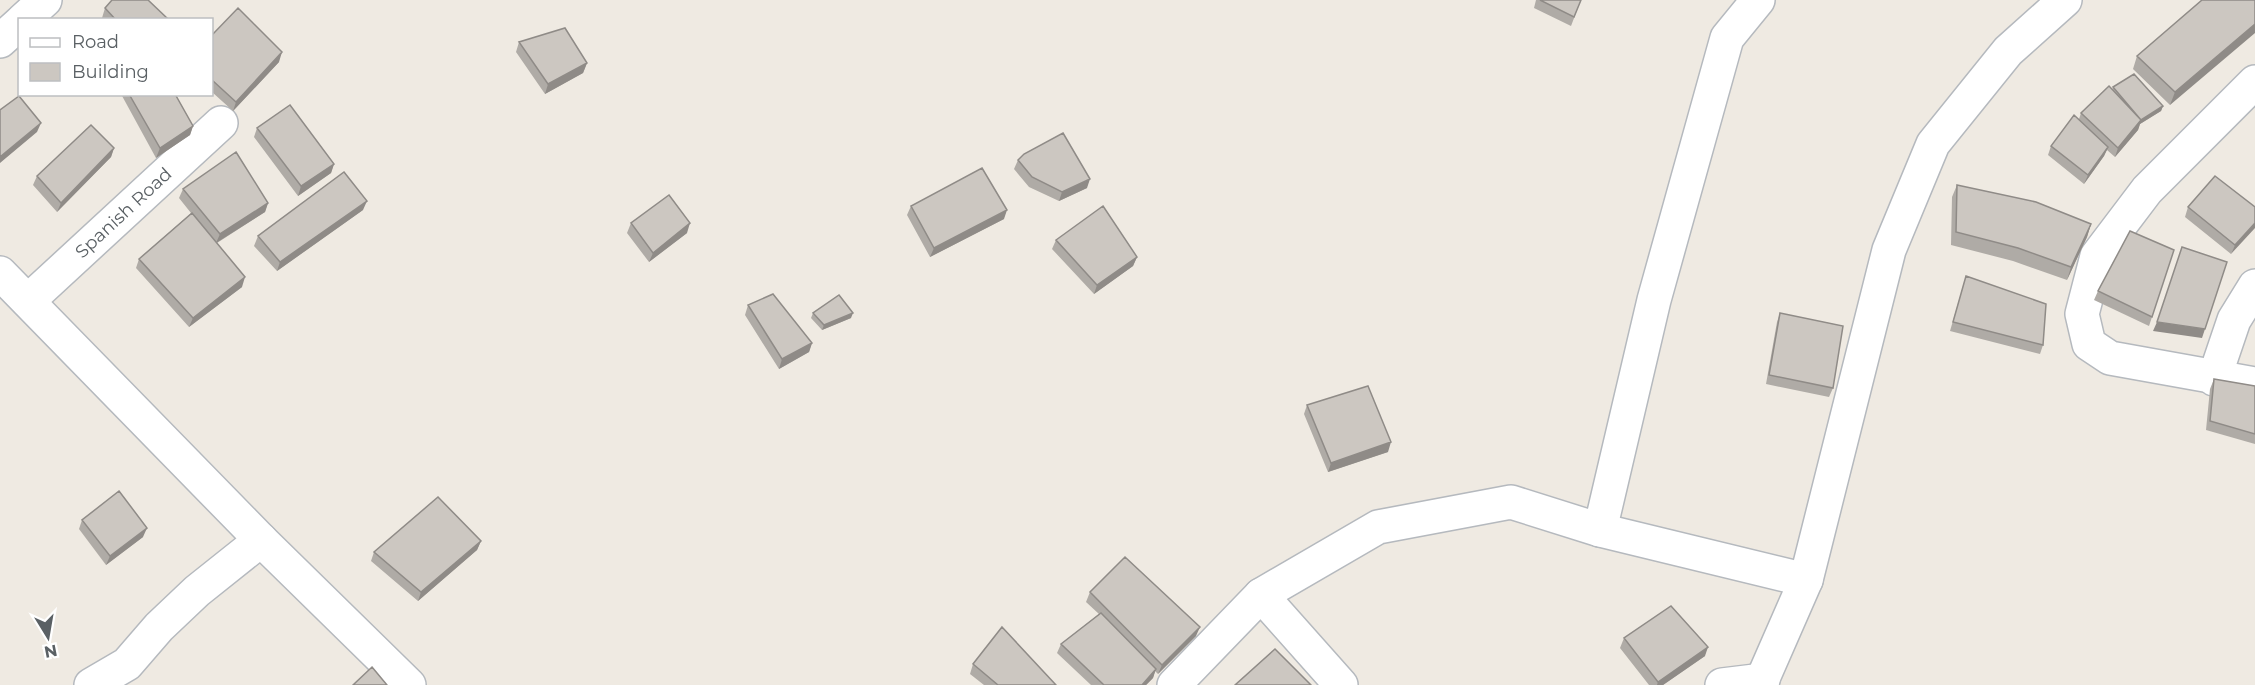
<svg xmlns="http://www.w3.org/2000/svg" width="2255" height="685" viewBox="0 0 2255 685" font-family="Montserrat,sans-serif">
	<rect width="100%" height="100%" fill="#efeae2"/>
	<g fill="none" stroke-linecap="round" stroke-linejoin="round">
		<defs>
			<g id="minor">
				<path d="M23,20L45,0"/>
				<path d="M0,41L20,23"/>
				<path d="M2255,82L2147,190L2097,256L2082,314L2089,344L2110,358L2255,384"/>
				<path d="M0,273L261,540L409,685"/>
				<path id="s1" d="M28,301L221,123"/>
				<path d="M2214,379L2234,320L2255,286"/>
				<path d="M1600,530L1654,300L1727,38L1758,0"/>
				<path d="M1261,595L1341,685"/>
				<path d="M91,685L127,664L159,627L197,591L261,540"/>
				<path d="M1174,685L1261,595L1378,527L1511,502L1600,530L1806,580"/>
				<path d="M1722,685L1763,680"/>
				<path d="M1760,685L1806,580L1889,250L1933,144L2008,51L2065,0"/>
			</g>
		</defs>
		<!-- minor casing -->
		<use href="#minor" stroke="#b5b9be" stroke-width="36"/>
		<!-- minor -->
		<use href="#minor" stroke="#fff" stroke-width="33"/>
	</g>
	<!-- wall -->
	<path fill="#afaba6" d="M1536,0H1581L1571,26L1534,8Z
		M2255,0L2170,105L2133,69L2137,56Z
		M105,8L168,20H104L102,18Z
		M212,35L279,62L233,111L212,92Z
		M519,42L587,63L583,73L545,94L516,52Z
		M2113,87L2163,106L2161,111L2140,124L2138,130L2115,157L2107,150L2104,156L2084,184L2048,155L2051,146L2079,119L2081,113L2112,90Z
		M121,94H175L193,126L190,135L156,158Z
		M257,128L334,164L331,173L298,196L254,137Z
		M114,148L111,157L57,212L33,185L37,176Z
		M1018,160L1087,188L1059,201L1029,187L1014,169Z
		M1957,185L2091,224L2087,237L2067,280L2013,261L1951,245L1952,197Z
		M183,189L268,203L265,212L217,243L242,287L189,327L136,268L139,259L191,213L179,198Z
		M911,206L1004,219L930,257L907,215Z
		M2188,207H2255L2231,254L2185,217Z
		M363,210L277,271L254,246L258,236Z
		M631,223L687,233L649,262L627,233Z
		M1056,240L1137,257L1133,266L1094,294L1052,249Z
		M1966,276L2043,345L2040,354L1950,331Z
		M2098,291L2152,317L2149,326L2094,300Z
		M748,305L812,343L809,352L779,369L745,315Z
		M813,313L851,318L822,330L811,318Z
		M1780,313L1833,388L1829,397L1766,384L1777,322Z
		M2214,379L2255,386V444L2206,430L2210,389Z
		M1307,405L1388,452L1328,472L1304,414Z
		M82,520L143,537L106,565L79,529Z
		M481,541L477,550L418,601L371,561L374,552Z
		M1090,592L1196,636L1158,674L1155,671L1153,678L1146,685H1091L1057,653L1061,644L1099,614L1086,602Z
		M1624,638L1705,656L1663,685H1649L1620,648Z
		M973,664L1056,685H984L970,674Z"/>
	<!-- shaded-wall -->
	<path fill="#8f8b87" d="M2255,24V33L2170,105L2175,92Z
		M282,52L279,62L233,111L236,102Z
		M587,63L583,73L545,94L548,84Z
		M2163,106L2161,111L2140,124L2138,130L2115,157L2118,148L2140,120Z
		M41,123L37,132L0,163V157Z
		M193,126L190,135L156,158L160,148Z
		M2108,147L2104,156L2084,184L2088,175Z
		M114,148L111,157L57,212L61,203Z
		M334,164L331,173L298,196L301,186Z
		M1090,179L1087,188L1059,201L1062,192Z
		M367,201L363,210L277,271L280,262Z
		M268,203L265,212L216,243L220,234Z
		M1007,210L1004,219L930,257L934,248Z
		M690,223L687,233L649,262L653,253Z
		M2255,223V228L2231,254L2235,245Z
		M2091,224L2087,237L2067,280L2071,267Z
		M1137,257L1133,266L1094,294L1097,285Z
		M245,277L242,287L189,327L193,318Z
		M853,313L851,318L822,330L824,325Z
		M2157,322L2205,329L2202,338L2153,331Z
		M812,343L809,352L779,369L782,359Z
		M1391,442L1388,452L1328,472L1331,463Z
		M147,528L143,537L106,565L110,556Z
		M481,541L477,550L418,601L421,592Z
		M1200,627L1196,636L1158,674L1162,665Z
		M1708,647L1705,656L1663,685H1657L1658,682Z
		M1156,669L1153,678L1146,685H1142Z"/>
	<!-- building -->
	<path fill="#ccc7c1" stroke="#8f8b87" stroke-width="1.5" d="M112,0H148L168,19L167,20H116L105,8Z
		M1540,0H1581L1574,17Z
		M2202,0H2255V24L2175,92L2137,56Z
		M238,8L282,52L236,102L212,80V35Z
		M565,28L587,63L548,84L519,42Z
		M2134,74L2163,106L2141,120L2113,87Z
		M2109,86L2141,120L2118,148L2081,113Z
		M129,94H175L193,126L160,148Z
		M19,96L41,123L0,157V110Z
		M290,105L334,164L301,186L257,128Z
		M2074,115L2108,147L2088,175L2051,146Z
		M91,125L114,148L61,203L37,176Z
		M1063,133L1090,179L1062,192L1032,177L1018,160L1024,154Z
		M236,152L268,203L220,234L183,189Z
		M982,168L1007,210L934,248L911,206Z
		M344,172L367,201L280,262L258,236Z
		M2215,176L2255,207V223L2235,245L2188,207Z
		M1957,185L2036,202L2091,224L2071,267L2018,248L1956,232Z
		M669,195L690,223L653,253L631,223Z
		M1103,206L1137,257L1097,285L1056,240Z
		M192,213L245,277L193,318L139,259Z
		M2130,231L2174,250L2152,317L2098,291Z
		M2182,247L2227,262L2205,329L2157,322Z
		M1966,276L2046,304L2043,345L1953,322Z
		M773,294L812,343L782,359L748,305Z
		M839,295L853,313L824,325L813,313Z
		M1780,313L1843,326L1833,388L1769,375Z
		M2214,379L2255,386V434L2210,421Z
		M1368,386L1391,442L1331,463L1307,405Z
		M119,491L147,528L110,556L82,520Z
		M438,497L481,541L421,592L374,552Z
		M1125,557L1200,627L1162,665L1090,592Z
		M1671,606L1708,647L1658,682L1624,638Z
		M1101,613L1156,669L1142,685H1104L1061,644Z
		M1002,627L1056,685H998L973,664Z
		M1275,649L1311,685H1235Z
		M372,667L387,685H353Z"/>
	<g text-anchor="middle" stroke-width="6" stroke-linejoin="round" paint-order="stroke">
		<!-- street labels -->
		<g font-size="18" fill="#5a6064" stroke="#fff">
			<text dy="6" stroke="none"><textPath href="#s1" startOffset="130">Spanish Road</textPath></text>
		</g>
	</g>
	<!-- legend -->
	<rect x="18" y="18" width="195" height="78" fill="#ffffff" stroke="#bdbfc1" stroke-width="1.5"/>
	<rect x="30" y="38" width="30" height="9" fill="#ffffff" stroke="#bdbfc1" stroke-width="1.5"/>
	<text x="72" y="48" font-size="18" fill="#5a6064">Road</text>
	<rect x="30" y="63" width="30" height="18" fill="#ccc7c1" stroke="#bdbfc1" stroke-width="1.5"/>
	<text x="72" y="78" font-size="18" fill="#5a6064">Building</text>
	<!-- north arrow -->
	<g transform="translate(48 637) rotate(169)" stroke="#ffffff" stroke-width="4.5" paint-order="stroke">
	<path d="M0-4.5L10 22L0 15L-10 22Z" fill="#5a6064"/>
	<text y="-9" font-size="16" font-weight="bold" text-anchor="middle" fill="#5a6064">N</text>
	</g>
</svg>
